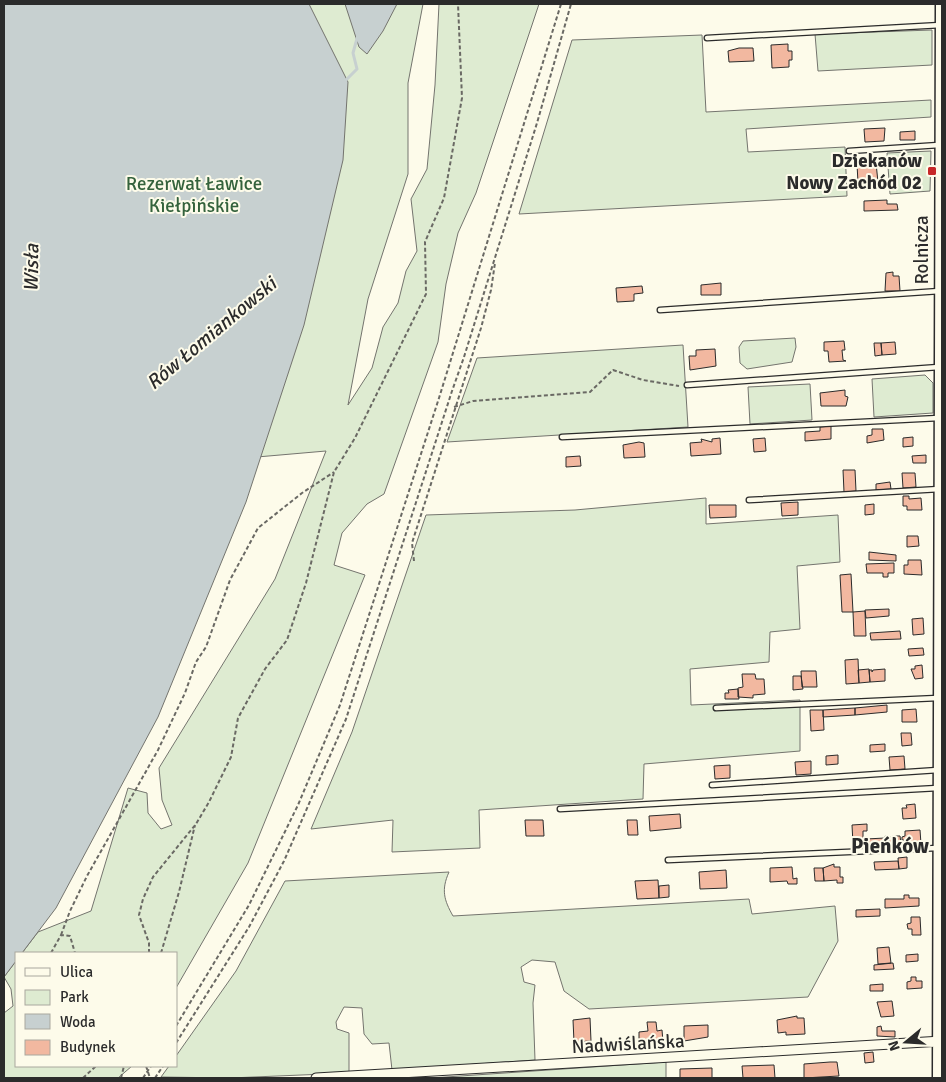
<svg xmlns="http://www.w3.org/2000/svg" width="946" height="1082" viewBox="0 0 946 1082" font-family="Signika,sans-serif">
	<rect width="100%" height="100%" fill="#fdfbea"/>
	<!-- green -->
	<path fill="#deebd1" stroke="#74746e" d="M4,4H423L408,83V174L368,299L348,405L372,368L383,327L398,303L406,271L417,251L411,199L427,169L435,85L439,4H539L476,193L458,233L446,284L438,342L384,494L367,504L342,533L334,565L365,575L248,863L176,988V953H22L38,932L91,911L128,788L147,793L148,813L161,829L172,825L162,800L159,768L275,579L326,451L4,479Z
		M932,30V65L818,71L815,34Z
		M702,35L706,112L931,100V117L746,129L748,152L845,147L847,196L519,214L572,40Z
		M931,151L930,191L890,194L887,153Z
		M795,338L796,347L792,362L747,369L740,363L739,347L743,341Z
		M683,345L688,427L447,442L477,358Z
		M925,375L933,383V413L874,417L872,379Z
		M810,384L812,420L750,424L748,387Z
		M706,498V524L838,515L840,562L797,566L800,629L770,632L769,662L690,669L691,705L800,700V751L644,764L643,799L479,810L480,848L392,852L393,820L311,829L352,732L426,515L575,510Z
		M449,872C441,890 444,900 453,916L749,899L752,914L835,906L838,941L808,997L589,1009L564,991L555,962L532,960L521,967L524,982L535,985L533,1003L535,1060L392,1070L389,1043L372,1044L364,1034L362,1008L344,1007L336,1022L337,1029L349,1033V1073L230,1078L161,1077L169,1066H176V1056L236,971L285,881Z
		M16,961V1066H132L118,1078H4V1013L13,1006L11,989L4,977Z
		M666,1062V1078H431Z"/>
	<!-- water -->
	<path fill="#c7d0d0" stroke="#74746e" d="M4,4H309L348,82L343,160L304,325L246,502L158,717L56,908L22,953H16V961L4,977Z
		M345,4H397L383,31L367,54L359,47Z"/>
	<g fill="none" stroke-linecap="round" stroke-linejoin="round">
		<!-- stream -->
		<path stroke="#c7d0d0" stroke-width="3" d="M344,82L357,69L353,53L358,35"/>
	</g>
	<!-- building -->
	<path fill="#f2b8a0" stroke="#2b2b2b" d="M788,44V51H792V60H789V67L772,68L771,45Z
		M739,48H753L754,61L729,62L728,51Z
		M885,128L884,141L865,142L864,129Z
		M915,131V140H900V132Z
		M876,163L878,182L858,183L857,164H863V166Z
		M887,200V204H897L898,210L864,211V201Z
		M893,272V276H899L900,291H885L886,273Z
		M721,283V295H701V285Z
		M642,286L643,293L634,294V301L617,302L616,288Z
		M844,341L845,350H842L843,360L846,361L829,362L828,351H824V342Z
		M895,342L896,354L882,355L881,343Z
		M874,343H881L882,355L875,356Z
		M715,349L716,366L690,370L689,356H696V350Z
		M845,390V396L848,397L846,406H821L820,393Z
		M831,426V439L805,441V432L820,431V427Z
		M872,429H883L884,440L867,443V436L872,435Z
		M913,437V446L903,447V438Z
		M720,438L721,454L691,456L690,443L702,442L701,439L712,442V439Z
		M765,438L766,451L754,452L753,439Z
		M639,442L644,443L645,457L624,458L623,445Z
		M926,455V463H913L912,456Z
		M580,456L581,466L566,467V457Z
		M843,470H855L856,491L844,492Z
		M902,473H915L916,487L903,488Z
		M890,482L891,489L876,490V484Z
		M903,496H909V499L921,498L922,510H907V506H903Z
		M798,502V515L782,516L781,503Z
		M874,504V514L865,515V505Z
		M709,505H736V517L710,518Z
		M907,536H918L919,546L907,547Z
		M869,552L896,555V561L869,560Z
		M908,560H921L922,575L904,574V565H908Z
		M894,563V573H888V577H883V573H867L866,564Z
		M851,574L853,612H842L840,575Z
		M889,609V616L866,618L865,610Z
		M865,611L866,636H854L853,612Z
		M923,618L924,634L913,635L912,619Z
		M900,631L901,639L871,640L870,633Z
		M923,648L924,655L909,656L908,649Z
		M858,659L859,683L846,684L845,660Z
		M922,665L923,678L915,679L911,669H915V666Z
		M869,669L870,682L859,683L858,670Z
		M885,669V681L870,682L869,670H872V672L873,670Z
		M801,671H816L817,687H802Z
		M742,674H755L756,679H764L765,694L753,695V698L738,697V688L743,687Z
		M793,676H801L803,689L793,690Z
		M738,689L739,699H725V693H729L728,690Z
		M887,705V712L855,715V708Z
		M855,708V715L823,717V710Z
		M916,709L917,722H902V710Z
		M810,710H823L824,730L811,731Z
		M901,733H911L912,745L902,746Z
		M885,744V751L870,752V745Z
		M838,755V764L826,765V756Z
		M904,756L905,769L890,770L889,757Z
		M811,761V774L796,775L795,762Z
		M730,765V778L715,779L714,766Z
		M915,804L916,818L903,819L902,808H907L906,805Z
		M680,814L681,828L650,831L649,816Z
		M525,820H543L544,836H526Z
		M627,820H637L638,835H628Z
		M867,824V831H863V844H853L852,825Z
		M920,830L921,844H906L905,840H902V837L905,836V831Z
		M885,836H889L890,845L867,847L866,839L885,838Z
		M893,836H900L901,844L890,845L889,838Z
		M907,857V868L899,869L898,858Z
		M898,861L899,869L875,870L874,862Z
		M834,864V867H840V877H843V883H837V880L824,881L823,868Z
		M792,867L793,879L797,878V884H788L787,881L770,882V868Z
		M814,868H823L824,881H815Z
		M726,870L727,888L700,889L699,872Z
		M658,880L659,898L637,899L635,881Z
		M669,885V897L659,898V886Z
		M904,895H909V898H919V906L885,908V899H904Z
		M880,909V916L856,917V910Z
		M911,917H920L921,935H912V929H908L907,924L911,923Z
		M889,947L891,963L878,964L877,948Z
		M918,954V961L906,962V955Z
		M893,963L894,969L874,970V965Z
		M911,977H916V981H922V988L907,989V982L911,981Z
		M883,984V991H870V985Z
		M892,1001L894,1016L881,1017L877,1002Z
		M797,1016V1018H804L805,1034L786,1035V1032L778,1033L777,1020Z
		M590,1018L591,1041L574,1042L573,1020Z
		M647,1022H656L657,1031L662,1030L663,1042L648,1045V1042H639V1032L648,1031Z
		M708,1025V1037L684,1041V1026Z
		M881,1026L882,1031H895V1037L877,1036V1027Z
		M873,1052L874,1062L865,1063L864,1053Z
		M830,1062H837L839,1076L804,1078V1064Z
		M774,1065L775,1078H743L742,1066Z
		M712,1068V1078H680V1069Z"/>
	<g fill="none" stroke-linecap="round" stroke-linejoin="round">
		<defs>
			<path id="lane" d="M707,38L941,25
				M849,151L939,145
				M660,310L940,291
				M687,385L939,367
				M562,437L939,418
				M749,500L940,489
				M716,708L938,698
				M712,785L938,770
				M560,809L938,788
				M668,860L938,848"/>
			<path id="street" d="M316,1078L942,1041"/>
			<path id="secondary" d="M939,1078L942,4"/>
		</defs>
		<!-- lane casing -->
		<use href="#lane" stroke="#2b2b2b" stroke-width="7"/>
		<!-- street casing -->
		<use href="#street" stroke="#2b2b2b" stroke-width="11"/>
		<!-- secondary casing -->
		<use href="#secondary" stroke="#2b2b2b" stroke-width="15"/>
		<!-- path -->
		<path stroke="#6a6964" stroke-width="2" stroke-dasharray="4 2.5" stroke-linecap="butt" d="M454,407L473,401L590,392L613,370L643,380L679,386
			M414,561L412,543L481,328L491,290L495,263
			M61,935L70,911L87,876L158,750L185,693L196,662L206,647L230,580L258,528L302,493L334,472
			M51,953L61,935L70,936L75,953
			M149,953V943L139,915L143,899L153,877L196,824L209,802L231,757L238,718L265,669L287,640L306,583L334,472L355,438L426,294L425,242L444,198L462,98L458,4
			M161,953L179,892L195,825
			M176,1026L249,905L298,805L340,705L439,398L561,4
			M176,1043L249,927L284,861L346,719L452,391L464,357L537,123L571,4
			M146,1066L150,1078
			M83,1078L96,1066
			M121,1078L124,1066
			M143,1078L151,1066
			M155,1078L163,1066"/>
		<!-- lane -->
		<use href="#lane" stroke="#fdfbea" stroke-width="4.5"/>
		<!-- street -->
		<use href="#street" stroke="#fdfbea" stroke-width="9"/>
		<!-- secondary -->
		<use href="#secondary" stroke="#fdfbea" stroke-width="12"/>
	</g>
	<!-- markers -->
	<rect fill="#c62828" stroke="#fdfbea" stroke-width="2" x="927" y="166" width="10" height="10" rx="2.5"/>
	<g text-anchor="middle" stroke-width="4" stroke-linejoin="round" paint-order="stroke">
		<!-- poi labels -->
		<g font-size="19" font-weight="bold" fill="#2b2b2b" stroke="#fdfbea" text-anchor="end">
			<text x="922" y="167">Dziekanów<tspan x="922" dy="22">Nowy Zachód 02</tspan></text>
		</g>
		<!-- park labels -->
		<g font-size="19" fill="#34623c" stroke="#fdfbea">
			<text x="194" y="190">Rezerwat Ławice<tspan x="194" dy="22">Kiełpińskie</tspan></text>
		</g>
		<!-- street labels -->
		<g font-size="19" fill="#2b2b2b" stroke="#fdfbea">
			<text transform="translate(921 250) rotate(-90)" y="7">Rolnicza</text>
			<text transform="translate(628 1043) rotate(-3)" y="7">Nadwiślańska</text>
		</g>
		<!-- water labels -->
		<g font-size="20" font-style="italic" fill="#2b2b2b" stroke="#fdfbea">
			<text transform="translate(31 268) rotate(-89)" y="7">Wisła</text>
			<text transform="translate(211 333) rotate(-40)" y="7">Rów Łomiankowski</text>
		</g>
		<!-- quarter labels -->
		<g font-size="21" font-weight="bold" fill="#2b2b2b" stroke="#fdfbea">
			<text x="890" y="853">Pieńków</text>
		</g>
	</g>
	<!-- border -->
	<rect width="946" height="1082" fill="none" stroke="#2b2b2b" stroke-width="10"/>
	<!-- legend -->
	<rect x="15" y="952" width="162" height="115" fill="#fdfbea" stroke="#a9a89e"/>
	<rect x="25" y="968" width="25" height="8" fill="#fdfbea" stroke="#a9a89e"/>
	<text x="60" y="977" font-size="15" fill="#2b2b2b">Ulica</text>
	<rect x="25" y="990" width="25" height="15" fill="#deebd1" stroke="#a9a89e"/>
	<text x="60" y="1002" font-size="15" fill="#2b2b2b">Park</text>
	<rect x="25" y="1014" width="25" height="15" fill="#c7d0d0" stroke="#a9a89e"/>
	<text x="60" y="1027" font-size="15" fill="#2b2b2b">Woda</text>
	<rect x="25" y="1040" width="25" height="15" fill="#f2b8a0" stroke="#a9a89e"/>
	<text x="60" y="1052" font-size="15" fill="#2b2b2b">Budynek</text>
	<!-- north arrow -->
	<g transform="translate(906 1042) rotate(252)" stroke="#fdfbea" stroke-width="4" paint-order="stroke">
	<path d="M0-4L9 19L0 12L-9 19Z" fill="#2b2b2b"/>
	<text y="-8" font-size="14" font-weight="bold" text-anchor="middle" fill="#2b2b2b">N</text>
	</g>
</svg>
